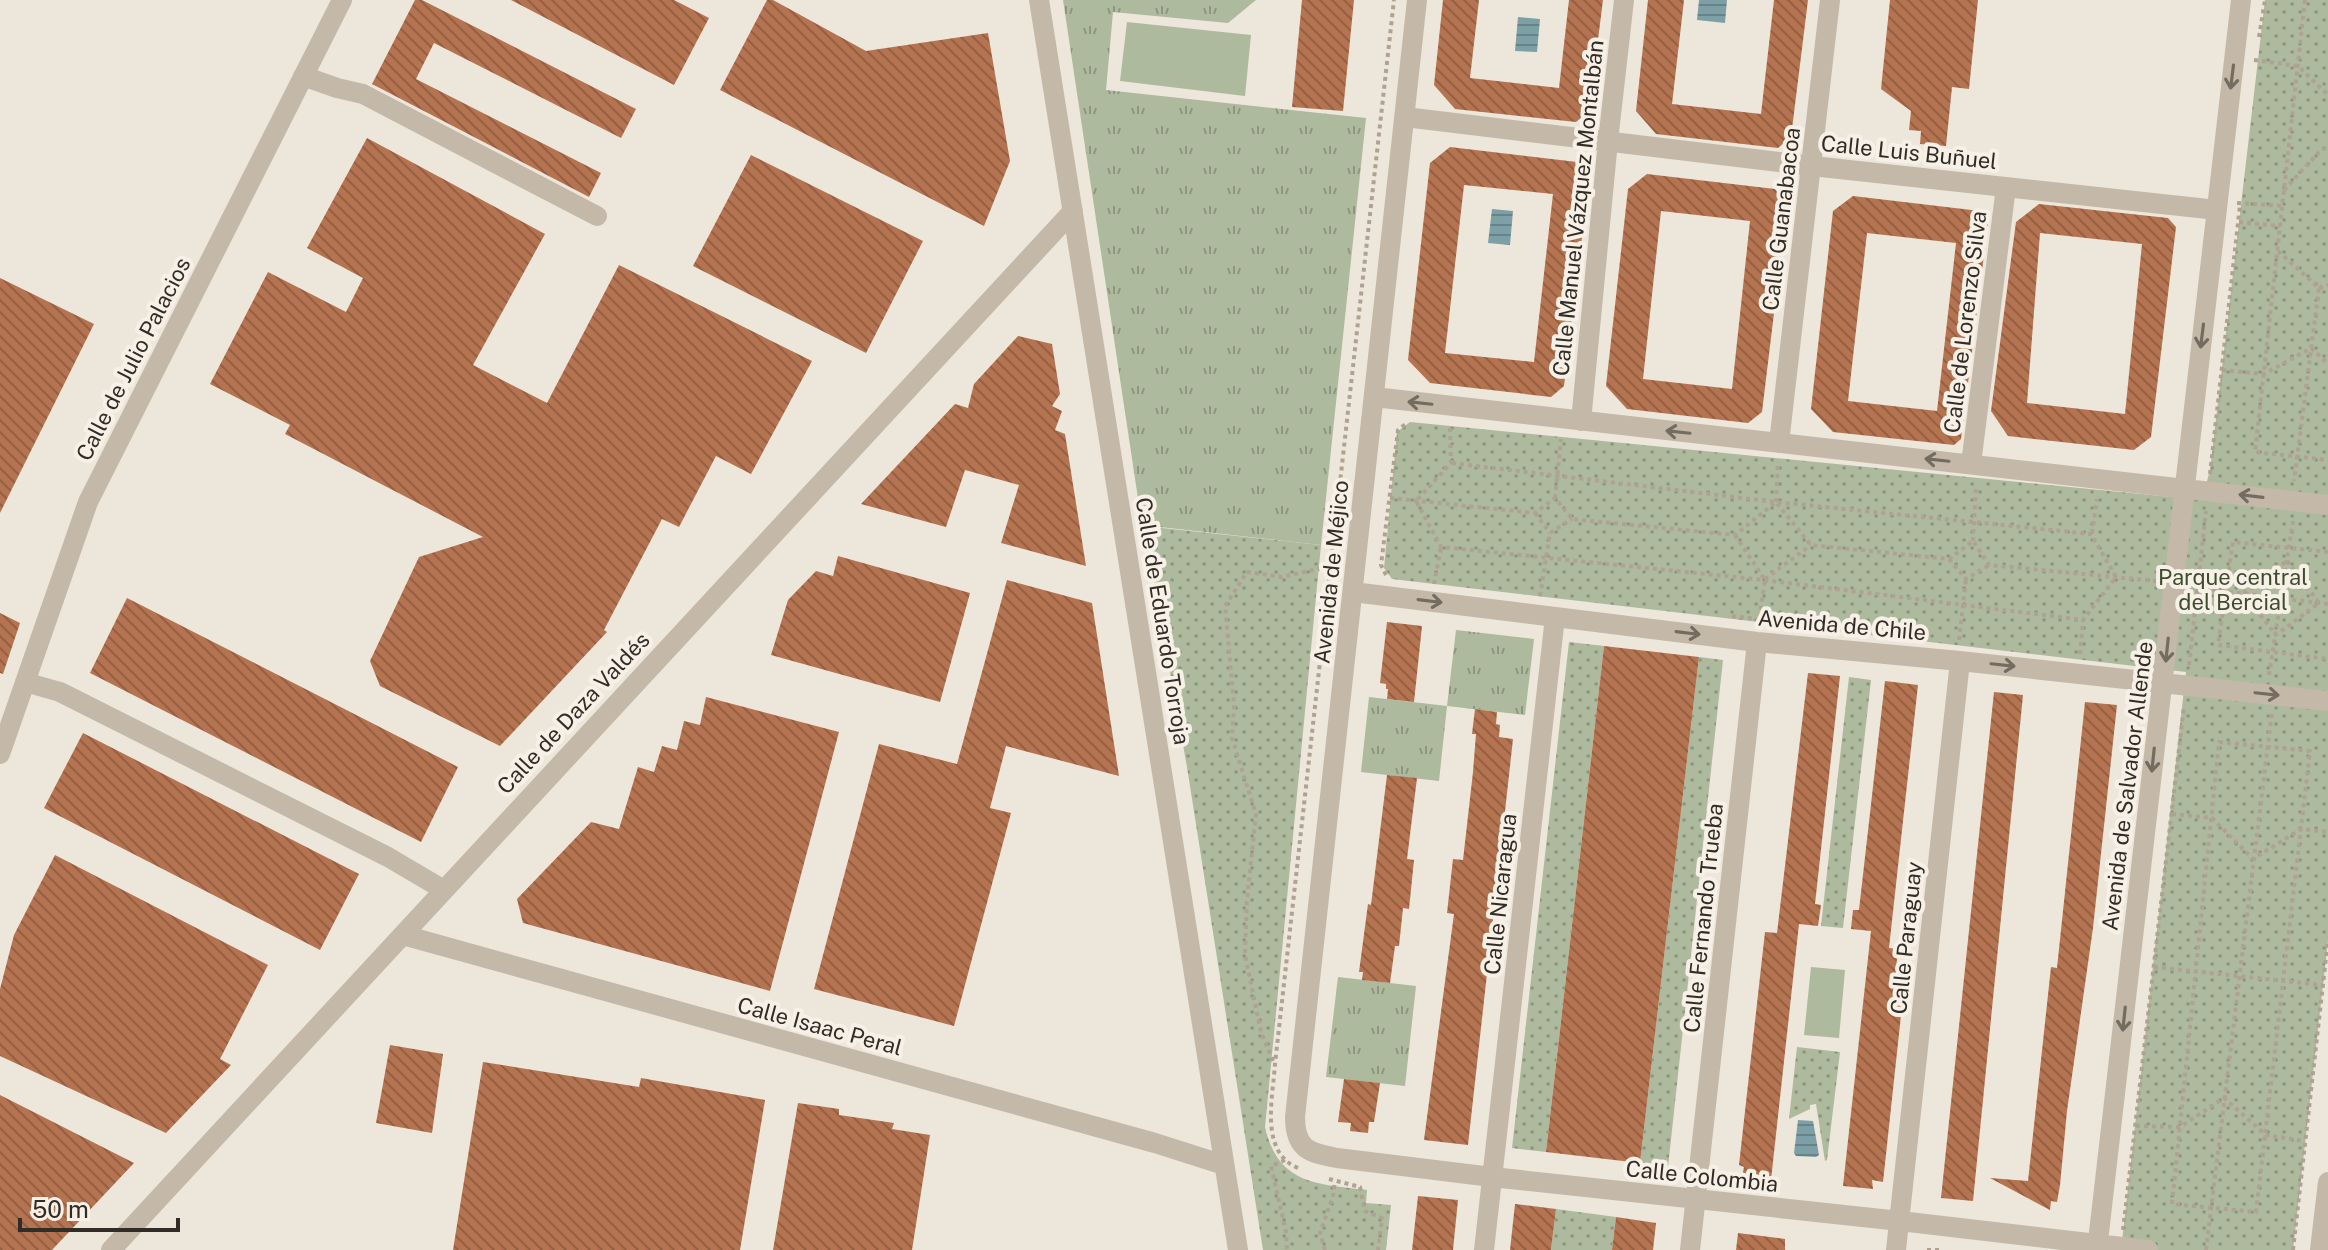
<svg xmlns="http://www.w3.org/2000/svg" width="2328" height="1250" viewBox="0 0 2328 1250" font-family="'Public Sans',sans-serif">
	<defs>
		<pattern id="grass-tufts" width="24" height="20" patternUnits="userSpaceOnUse" patternTransform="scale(2)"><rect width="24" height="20" fill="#adba9d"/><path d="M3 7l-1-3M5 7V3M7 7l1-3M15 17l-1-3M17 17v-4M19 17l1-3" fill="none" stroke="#8d9780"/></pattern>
		<pattern id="park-dots" width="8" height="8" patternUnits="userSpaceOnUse" patternTransform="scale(2)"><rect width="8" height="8" fill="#adba9d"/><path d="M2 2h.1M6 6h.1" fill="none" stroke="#8d9780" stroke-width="1.8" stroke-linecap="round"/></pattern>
		<pattern id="water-rules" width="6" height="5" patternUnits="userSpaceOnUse" patternTransform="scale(2)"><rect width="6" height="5" fill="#7da0a6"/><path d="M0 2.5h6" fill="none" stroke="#678387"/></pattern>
		<pattern id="building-back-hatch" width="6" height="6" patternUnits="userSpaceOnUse" patternTransform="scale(2)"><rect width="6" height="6" fill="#b57451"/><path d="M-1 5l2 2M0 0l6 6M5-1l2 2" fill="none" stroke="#945f43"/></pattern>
	</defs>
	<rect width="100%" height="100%" fill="#ede6da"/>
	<!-- grass -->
	<path fill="url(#grass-tufts)" d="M1063,0H1256L1228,23L1113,12L1106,90L1366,118L1321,545L1142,525Z
		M1456,630L1534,639L1525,715L1447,706L1439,781L1361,772L1369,697L1447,706Z
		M1338,977L1416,986L1405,1086L1326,1077Z"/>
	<!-- park -->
	<path fill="url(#park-dots)" d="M2265,0H2328V941L2293,1250H2121L2186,672L1392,579L1384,568L1397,432L1410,422L2202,500L2210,470Z
		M1144,526L1321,545L1265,1127C1278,1185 1318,1184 1367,1190L1366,1203L1391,1205L1386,1250H1263L1187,767Z
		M1569,642L1604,646L1546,1152L1512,1148Z
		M1699,657L1723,660L1668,1167L1640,1163Z
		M1849,677L1871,680L1843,928L1821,926Z
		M1797,1047L1840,1052L1827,1160L1825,1161L1816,1104L1810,1105V1109L1789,1119Z
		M1556,1209L1616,1217L1612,1250H1551Z"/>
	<!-- pitch -->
	<path fill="#adba9d" d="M1127,22L1251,35L1245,96L1120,81Z
		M1811,967L1845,970L1839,1038L1804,1035Z"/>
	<!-- water -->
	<path fill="url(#water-rules)" d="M1699,0H1727L1725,23L1697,20Z
		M1518,17L1540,19L1537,52L1515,51Z
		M1492,209L1513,211L1510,245L1488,243Z
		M1798,1120L1813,1121L1819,1155L1816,1157L1796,1156L1794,1153Z"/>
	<!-- building -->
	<path fill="url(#building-back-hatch)" fill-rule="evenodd" d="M415,0H422L636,109L621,138L434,43L416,79L601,173L589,197L372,84Z
		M511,0H674L709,18L674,85Z
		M767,0H773L866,51L988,33L1010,161L984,226L720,90Z
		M1302,0H1354L1343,111L1292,107Z
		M1443,0H1479L1470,78L1559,88L1569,0H1603L1589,111L1576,122L1455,109L1434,85Z
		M1648,0H1684L1672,104L1761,114L1774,0H1808L1791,137L1778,148L1656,134L1636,111Z
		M1890,0H1978L1969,89L1952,87L1946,146L1920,144L1921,131L1909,130L1911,111L1881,89Z
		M367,138L545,234L473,365L547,403L619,265L812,361L751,474L716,456L679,527L662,519L604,630L607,632L500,746L380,686L370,661L419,557L483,537L285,434L290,425L210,384L268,272L346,312L363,278L307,248Z
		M1450,147L1577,162L1589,179L1564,386L1551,397L1430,383L1408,360L1430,163ZM1464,185L1553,194L1534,362L1445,353Z
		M751,155L923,241L866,353L693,266Z
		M1647,174L1775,189L1787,206L1762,412L1748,423L1627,409L1606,386L1628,189ZM1661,211L1750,221L1732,389L1643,379Z
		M1853,196L1980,211L1988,223L1961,439L1954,445L1833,432L1811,409L1833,211ZM1867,233L1956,243L1937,411L1848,401Z
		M2039,204L2168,218L2176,227L2151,437L2134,450L2008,436L1991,411L2016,222ZM2040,233L2142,244L2125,414L2027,403Z
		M0,278L94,324L0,513Z
		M1018,336L1052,344L1060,394L1052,406L1062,411L1055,430L1065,434L1086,566L1001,543L1019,485L965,470L946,527L861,504L955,404L968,408L974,384Z
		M838,556L970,593L940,702L771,655L788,600L816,571L833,576Z
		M1007,580L1092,603L1119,776L1006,746L990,808L1011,813L954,1026L814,989L879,744L957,764Z
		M127,598L458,767L421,842L90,673Z
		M0,613L20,623L3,674L0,673Z
		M1387,622L1422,626L1414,702L1387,699L1388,689H1386V684L1380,683Z
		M1604,646L1699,657L1640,1163L1546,1152Z
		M1808,673L1840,676L1815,904L1821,905L1818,926L1799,924L1771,1180L1742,1177L1744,1167L1739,1165L1765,932L1777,933Z
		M1885,681L1918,685L1889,948L1898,949L1896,968L1906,969L1883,1182L1872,1180L1873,1189L1843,1186L1871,931L1851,929L1853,910H1859Z
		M1994,692L2023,695L1973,1201L1941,1198Z
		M706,697L839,732L770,991L523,923L517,899L591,822L619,829L638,767L654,772L662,746L677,750L684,721L700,725Z
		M2085,702L2117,705L2093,928L2067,1111L2060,1185L2057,1202L2051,1201L2050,1210L1990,1178L2028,1181L2051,967L2057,968Z
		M1475,709L1497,712L1496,724L1500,725L1499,737L1513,739L1468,1145L1424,1140L1454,914L1447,913L1453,859L1463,860L1473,772L1476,734H1472Z
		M83,733L359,874L320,950L44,808Z
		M1387,775L1417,778L1407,859L1414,860L1409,909L1403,908L1399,946H1395L1390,983L1362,980L1363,972H1359L1368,904L1371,905Z
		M55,855L268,965L220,1059L231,1065L166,1133L0,1056V989L14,935Z
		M390,1045L443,1054L432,1133L376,1123Z
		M483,1062L639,1087L641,1078L765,1100L740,1250H453Z
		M1344,1079L1380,1083L1374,1122H1369L1368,1133L1350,1131L1351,1123L1338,1122Z
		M0,1095L134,1163L52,1250H0Z
		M798,1103L839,1109V1115L894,1123L892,1129L930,1135L912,1250H773Z
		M1418,1196L1458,1200L1453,1250H1412Z
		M1515,1204L1556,1209L1551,1250H1510Z
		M1616,1217L1656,1223L1653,1250H1612Z
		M1738,1233L1785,1239V1250H1736Z"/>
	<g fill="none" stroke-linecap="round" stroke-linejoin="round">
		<!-- path -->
		<path stroke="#afa293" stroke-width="4" stroke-dasharray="4 4" stroke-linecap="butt" d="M2305,0L2255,452L2328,460
			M2259,37L2265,0
			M2254,60L2298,66L2328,95
			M2284,190L2321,150L2328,147
			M2237,203L2283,206
			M2239,222L2280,226
			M2278,251L2319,288L2294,481
			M2319,288L2328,285
			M2222,370L2264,374L2311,348L2328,364
			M1450,428L1451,463L1416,501L1441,547L1765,580L2083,620L2116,577L2091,534L1776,502L1451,463
			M2210,474L2240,205
			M1390,498L1535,513L1555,498L1572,519L1735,535L1776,502L1811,545L1949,559L1973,541L1989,565L2156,581
			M1555,498L1561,439
			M1776,502L1778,462
			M1535,513L1550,533
			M2092,533L2097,499
			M1735,535L1765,580L1759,619
			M1973,541L1976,486
			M2328,552L2233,542L2218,645L2328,659
			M1949,559L1966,579L1989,565
			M2287,561L2319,603L2276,635L2243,593Z
			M1386,575L1381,565L1398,430L1407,423
			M1765,579L1811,545
			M1434,584L1441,547
			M2197,588L2328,604
			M1540,596L1550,533L1572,519
			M1732,616L1790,623
			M1959,640L1966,579
			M2080,654L2083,620
			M2189,665L2206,511
			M2269,675L2293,521
			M2219,742L2310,751L2256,1212L2172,1204Z
			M2172,814L2212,818L2253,859L2301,829L2328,832
			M2154,967L2322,985
			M1273,1061L1261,1032L1245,955L1247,899L1256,814L1232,738L1234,705L1225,606L1247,572L1282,577L1331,566
			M2136,1126L2180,1127L2224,1098L2266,1135L2305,1141
			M1285,1160L1271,1166L1286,1232L1287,1250
			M1298,1168C1259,1152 1273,1097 1275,1064L1394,0
			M1329,1179L1360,1187L1365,1211L1382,1218L1378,1250
			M2123,1230L2184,706
			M1325,1250L1320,1233L1333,1196L1335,1181
			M1927,1250H1943
			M2206,1250L2272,712
			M2293,1250L2328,940"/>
		<!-- minor -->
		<path stroke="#c4b8a8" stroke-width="20" d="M1039,0L1238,1250
			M1417,0L1295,1117C1295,1149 1309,1153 1337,1158L1492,1177L1900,1221L2148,1250
			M303,76L337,88L363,94L597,216
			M1405,117L1812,166L2217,210
			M1374,397L2328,505
			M1581,421L1608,141L1624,0
			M1779,443L1830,0
			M1971,464L2006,187
			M1353,592L1757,642L1960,661L2328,701
			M25,682L60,692L388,857L444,890
			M0,754L88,502L342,0
			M403,935L1155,1143L1224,1165
			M111,1250L1073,211
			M1484,1250L1555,617
			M1690,1250L1757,642
			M1896,1250L1960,661
			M2097,1250L2241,0
			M2320,1250L2328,1182"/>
	</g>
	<!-- one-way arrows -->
	<defs><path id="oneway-shaft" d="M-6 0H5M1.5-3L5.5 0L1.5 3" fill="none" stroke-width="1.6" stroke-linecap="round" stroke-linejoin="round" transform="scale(2)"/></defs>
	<g stroke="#746b61">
		<use href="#oneway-shaft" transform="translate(2232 77) rotate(97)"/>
		<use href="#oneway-shaft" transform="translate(2202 336) rotate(97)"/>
		<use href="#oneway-shaft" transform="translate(1420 403) rotate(-174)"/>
		<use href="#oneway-shaft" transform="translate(1678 432) rotate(-174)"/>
		<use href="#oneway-shaft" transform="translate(1937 460) rotate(-174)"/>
		<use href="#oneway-shaft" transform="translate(2251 496) rotate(-173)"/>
		<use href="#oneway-shaft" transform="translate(1430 601) rotate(7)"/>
		<use href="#oneway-shaft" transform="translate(1688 633) rotate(7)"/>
		<use href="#oneway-shaft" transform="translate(2167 650) rotate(96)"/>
		<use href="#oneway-shaft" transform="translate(2003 665) rotate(6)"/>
		<use href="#oneway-shaft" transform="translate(2267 694) rotate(6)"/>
		<use href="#oneway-shaft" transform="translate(2153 760) rotate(96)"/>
		<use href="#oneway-shaft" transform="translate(2124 1019) rotate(96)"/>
	</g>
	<g text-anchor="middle" stroke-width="8" stroke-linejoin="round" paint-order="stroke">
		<!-- street labels -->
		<g font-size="22" fill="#322c27" stroke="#f6f0e6">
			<text transform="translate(1909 152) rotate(6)" y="8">Calle Luis Buñuel</text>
			<text transform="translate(1578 208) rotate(-84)" y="8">Calle Manuel Vázquez Montalbán</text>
			<text transform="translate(1781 219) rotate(-83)" y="8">Calle Guanabacoa</text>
			<text transform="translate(1965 322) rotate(-83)" y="8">Calle de Lorenzo Silva</text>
			<text transform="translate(133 359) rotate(-63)" y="8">Calle de Julio Palacios</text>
			<text transform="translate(1331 572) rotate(-84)" y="8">Avenida de Méjico</text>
			<text transform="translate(1163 621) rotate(81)" y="8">Calle de Eduardo Torroja</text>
			<text transform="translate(1842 625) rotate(5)" y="8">Avenida de Chile</text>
			<text transform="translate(573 713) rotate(-47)" y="8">Calle de Daza Valdés</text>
			<text transform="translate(2127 786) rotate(-83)" y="8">Avenida de Salvador Allende</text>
			<text transform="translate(1500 894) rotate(-84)" y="8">Calle Nicaragua</text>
			<text transform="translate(1703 918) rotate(-84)" y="8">Calle Fernando Trueba</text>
			<text transform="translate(1906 938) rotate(-84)" y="8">Calle Paraguay</text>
			<text transform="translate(820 1026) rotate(15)" y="8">Calle Isaac Peral</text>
			<text transform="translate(1702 1176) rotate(6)" y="8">Calle Colombia</text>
		</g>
		<!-- park labels -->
		<g font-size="22" fill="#3e4c2e" stroke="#f6f0e6">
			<text x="2233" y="585">Parque central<tspan x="2233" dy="25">del Bercial</tspan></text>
		</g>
	</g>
	<!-- scale -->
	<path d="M20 1218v12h158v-12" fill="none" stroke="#322c27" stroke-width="4"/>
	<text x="32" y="1218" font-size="24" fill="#322c27" stroke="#f6f0e6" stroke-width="6" paint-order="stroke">50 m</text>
</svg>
